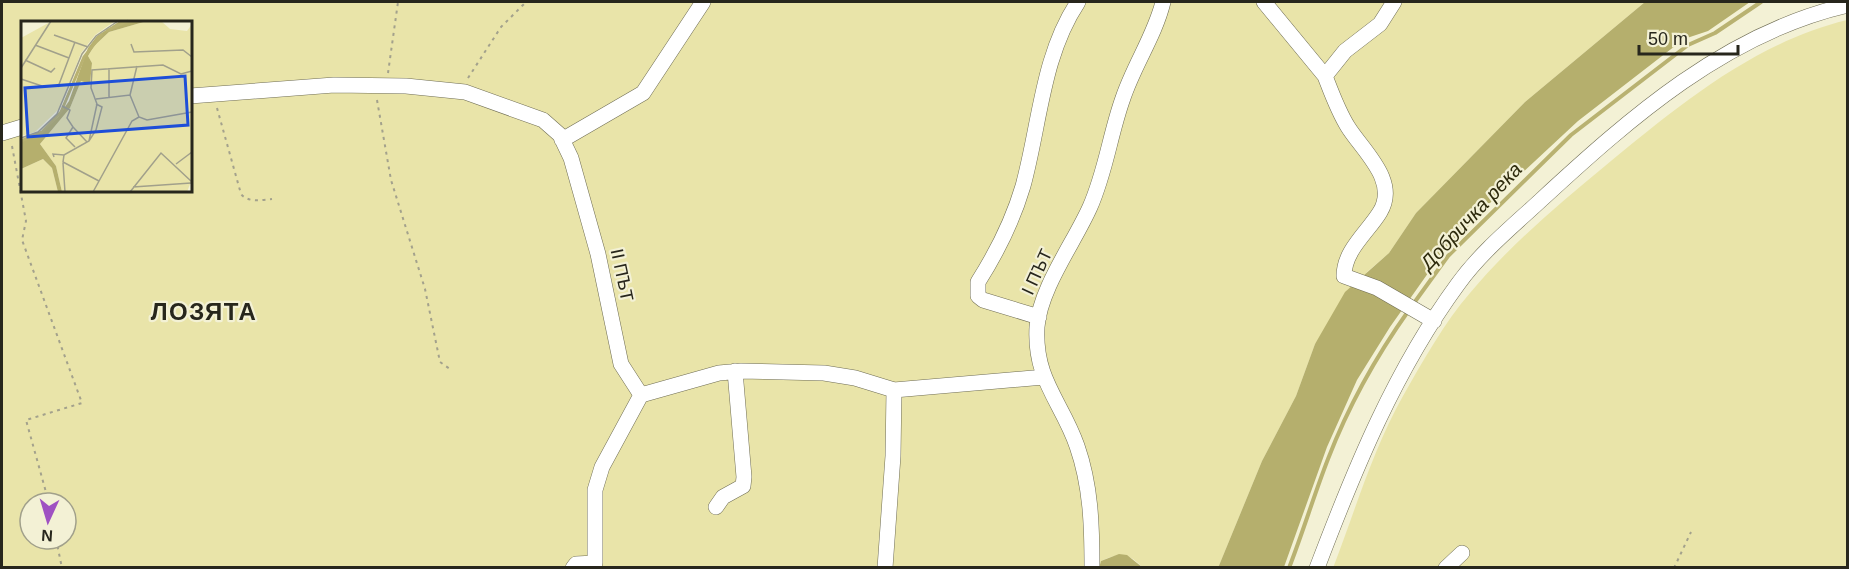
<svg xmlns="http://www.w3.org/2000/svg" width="1849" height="569" viewBox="0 0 1849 569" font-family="Arial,sans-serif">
	<rect width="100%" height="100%" fill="#f3f1d5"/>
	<!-- green -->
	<path fill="#e9e4a9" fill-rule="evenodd" d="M2,2H1645L1525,102L1416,213L1389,253L1367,272L1315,344L1296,396L1262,461L1218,568L1142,567C1128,552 1119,553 1101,561L1099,568L2,567ZM22,22H190V190H22ZM30,503H66V539H30Z
		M1847,20V567L1333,568C1355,511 1373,449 1403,396C1423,361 1444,323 1470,293C1510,245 1558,205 1605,166C1678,106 1753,43 1847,20Z"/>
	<!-- forest -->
	<path fill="#b5af6d" d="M1645,2H1750L1708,31L1684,39L1578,121L1491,202L1438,259L1390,327L1357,380L1327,447L1284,567L1218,568L1262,461L1296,396L1315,344L1345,292L1389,253L1416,213L1525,102Z
		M1119,554L1127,555L1142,567L1099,568L1101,561Z"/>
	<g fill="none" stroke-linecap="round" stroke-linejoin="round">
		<!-- stream -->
		<path stroke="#b9b271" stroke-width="4" d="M1414,303L1448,256L1571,135L1688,45L1715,33L1761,2
			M1289,568C1303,532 1314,495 1328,459C1348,407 1377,355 1409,310"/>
		<defs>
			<path id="minor" d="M1264,2L1325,76
				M1394,2L1380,24L1345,51L1325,76C1332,94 1338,111 1348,127C1363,151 1399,181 1380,212C1368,232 1344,250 1344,276L1377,288L1434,321
				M190,96L334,85L406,86L465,92L543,120L560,135L571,158L598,254L621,364L641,395L719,373L741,371L824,373L855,378L894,390L1044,377
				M2,133L22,127
				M562,140L643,93L703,2
				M1039,317L983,300L978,296V282C997,252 1013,220 1023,186C1040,124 1042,56 1078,2
				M716,507L723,497L743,486L744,477L735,371
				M573,568L576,564L595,563V490L602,467L641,395
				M885,568L893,456L894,390
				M1092,568C1092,526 1091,486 1077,446C1062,402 1034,380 1037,327C1040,288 1074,243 1090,207C1106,171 1110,134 1123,98C1134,65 1155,35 1163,2
				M1317,568C1355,468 1395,370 1458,284C1481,252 1513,226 1541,200C1631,117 1726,33 1848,5
				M1446,568L1462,553"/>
		</defs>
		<!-- minor casing -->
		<use href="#minor" stroke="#6f6d54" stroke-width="16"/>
		<!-- path -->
		<path stroke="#a3a18c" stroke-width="2" stroke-dasharray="3 4.5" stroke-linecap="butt" d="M388,73L398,2
			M468,78L501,27L526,2
			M377,100L391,180L425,289L440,362L450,369
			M217,108L241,194C248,203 262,200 272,199
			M12,146L26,221L22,240L82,403L26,420L49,503
			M56,539L62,568
			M1674,568L1691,532"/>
		<!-- minor -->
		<use href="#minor" stroke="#fff" stroke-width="15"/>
	</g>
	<g text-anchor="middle" stroke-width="4.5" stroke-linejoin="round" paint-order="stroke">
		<!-- street labels -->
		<g font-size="18" fill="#27261c" stroke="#f3f1d5">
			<text transform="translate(1037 272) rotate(-65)" y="6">І ПЪТ</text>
			<text transform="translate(622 275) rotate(78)" y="6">ІІ ПЪТ</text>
		</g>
		<!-- water labels -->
		<g font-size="20" font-style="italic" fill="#2e2b0d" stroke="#f3f1d5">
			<text transform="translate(1471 216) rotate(-47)" y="7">Добричка река</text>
		</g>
		<!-- district labels -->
		<g font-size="24" font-weight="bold" letter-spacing="1.5" fill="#27261c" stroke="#f3f1d5">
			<text x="204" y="320">ЛОЗЯТА</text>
		</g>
	</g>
	<!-- overview -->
	<g transform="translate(21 21)">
		<rect width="171" height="171" fill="#f3f1d5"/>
		<path d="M31,0H94L74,14L60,32L38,88L14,111L0,115V17ZM126,0H140L149,8L166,10L171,3V158L166,171H41L35,145L19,123L49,87L60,60L69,62L71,42L67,35L73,25L88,11ZM22,138L31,147L37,171H0V148Z" fill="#e9e4a9"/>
		<path d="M99,0H126L88,11L73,25L67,35L71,42L69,63L60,60L49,87L19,123L35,145L41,171H37L31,147L22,138L0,148V120L16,115L37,96L48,80L67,27L76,15Z" fill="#b5af6d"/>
		<path fill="none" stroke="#b9b271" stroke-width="3" d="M85,10L107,0M0,120L21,111L40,91L63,36L81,13"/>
		<path fill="none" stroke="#a1a08b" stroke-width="1.5" d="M33,14L67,26M110,23L113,31L162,29L171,36M14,24L48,37M4,39L30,51L34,47M0,47L30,0M0,58L21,65M37,66L54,21M109,74L116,45M88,76V47M75,78L109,74L118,96L126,99L171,91M41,85L49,89L46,97L52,106L45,117L54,126M52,106L66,121M0,117L17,111L36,93L61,33L75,15L97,0M68,120L76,83L70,67L71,49L142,44L160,53L171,50M43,134L42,141L78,160M33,136L32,133L43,134L68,120L75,109L81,86L75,83M42,142L44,171M155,143L171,131M112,166L170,162M72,171L111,100L118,96M109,171L140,132L171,161"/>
		<path fill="#1d4ed8" fill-opacity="0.15" stroke="#1d4ed8" stroke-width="3" d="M164,55L167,104L7,116L4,67Z"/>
		<rect width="171" height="171" fill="none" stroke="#27261c" stroke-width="3"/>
	</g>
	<!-- border -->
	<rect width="1849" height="569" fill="none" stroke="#27261c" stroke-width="6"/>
	<!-- north arrow -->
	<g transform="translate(48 521) rotate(184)"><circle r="28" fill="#f3f1d5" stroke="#a1a08b" stroke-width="1.5"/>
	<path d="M0-4.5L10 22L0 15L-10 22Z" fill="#9f51c2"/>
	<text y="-9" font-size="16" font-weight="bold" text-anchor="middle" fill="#27261c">N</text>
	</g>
	<!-- scale -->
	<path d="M1639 45v9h99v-9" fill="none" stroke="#27261c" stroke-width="3"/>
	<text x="1648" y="45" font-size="18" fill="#27261c" stroke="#f3f1d5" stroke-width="4.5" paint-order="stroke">50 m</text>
</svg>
